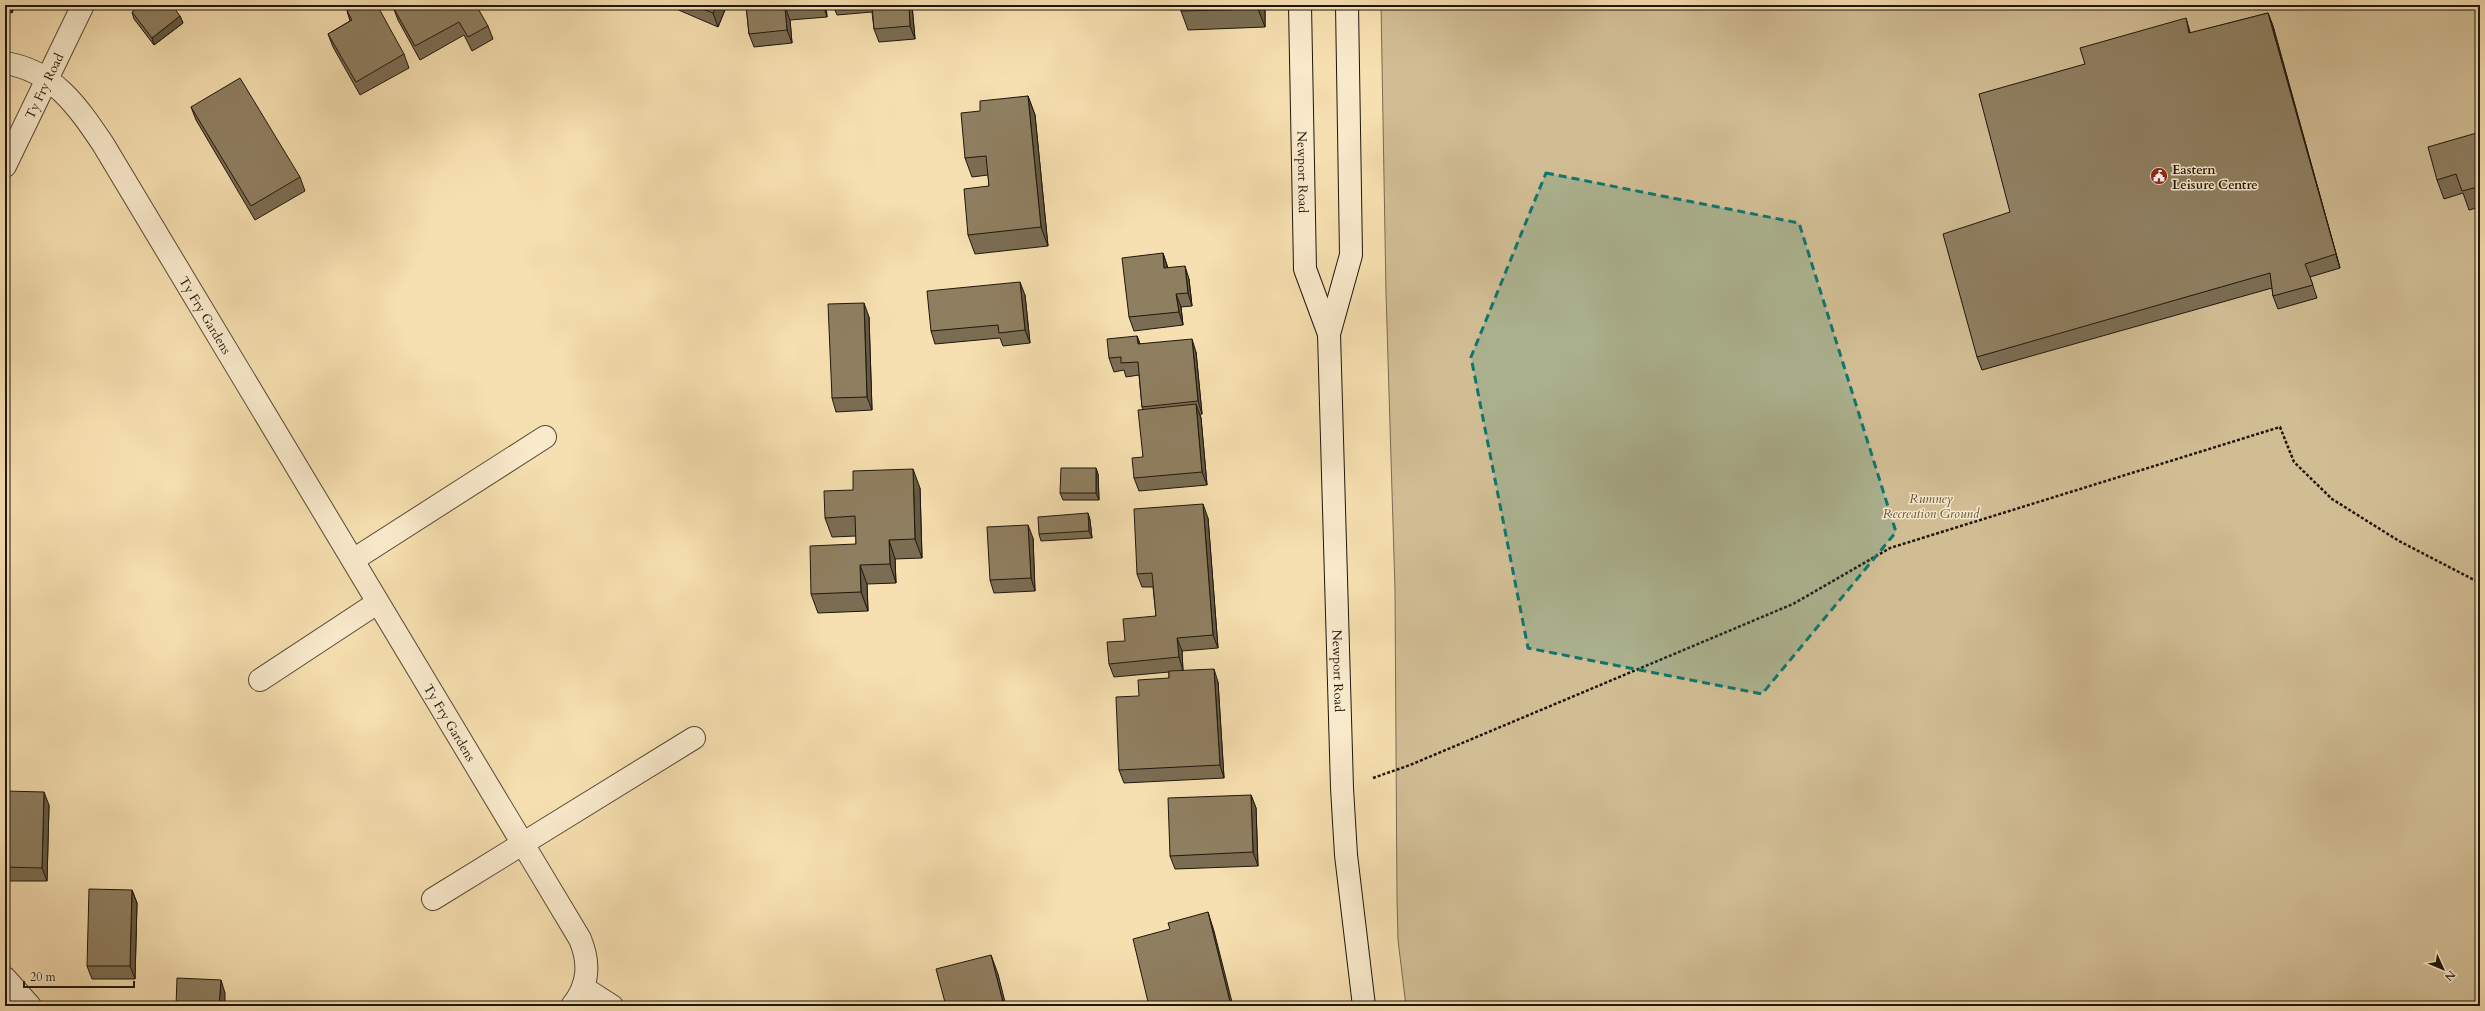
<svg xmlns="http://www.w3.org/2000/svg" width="2485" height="1011" viewBox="0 0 2485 1011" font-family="Cardo,serif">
	<rect width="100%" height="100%" fill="#f6dfb0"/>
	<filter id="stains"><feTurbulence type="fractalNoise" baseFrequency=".005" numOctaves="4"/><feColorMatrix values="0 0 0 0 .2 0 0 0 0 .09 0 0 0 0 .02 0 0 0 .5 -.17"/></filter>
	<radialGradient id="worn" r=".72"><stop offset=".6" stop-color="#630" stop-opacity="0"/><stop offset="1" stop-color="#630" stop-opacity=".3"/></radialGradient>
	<!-- green -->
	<path fill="#d1bd94" stroke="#786a50" d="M1381,5H2480V1006H1406L1398,940L1397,900L1395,590L1386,293Z"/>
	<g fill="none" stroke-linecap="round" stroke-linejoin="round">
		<defs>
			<g id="street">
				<path id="s1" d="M5,63C53,70 78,107 103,144L580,939C590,963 589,985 572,1006"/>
				<path id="s2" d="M5,166L83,5"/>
				<path d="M353,560L545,437"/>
				<path d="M260,680L377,603"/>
				<path d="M433,899L694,738"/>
				<path d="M5,978L30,1006"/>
				<path d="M584,988L612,1006"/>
			</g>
			<g id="secondary">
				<path id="s3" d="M1300,5L1305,269L1329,334"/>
				<path id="s4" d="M1347,5L1351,255L1329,334L1342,788L1346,855L1364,1006"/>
			</g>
		</defs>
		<!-- street casing -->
		<use href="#street" stroke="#554835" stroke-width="24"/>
		<!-- secondary casing -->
		<use href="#secondary" stroke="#1f160c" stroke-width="24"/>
		<!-- path -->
		<path stroke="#1f160c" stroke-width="2.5" stroke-dasharray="3 2" stroke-linecap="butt" d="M1373,778L1410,765L1793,604L1890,548L2280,427L2294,462L2332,499L2399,541L2480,583"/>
		<!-- street -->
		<use href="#street" stroke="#f9eacc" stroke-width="22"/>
		<!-- secondary -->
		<use href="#secondary" stroke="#f9eacc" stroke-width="22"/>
	</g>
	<!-- wall -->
	<path fill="#7b6d53" stroke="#1f160c" d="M5,5H15L12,13L5,10Z
		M195,5H204L202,9Z
		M667,5H727L718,27Z
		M746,5H826L827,17L790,20L792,43L754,47L749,34Z
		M833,5H912L915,39L879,42L874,29L872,12L837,15Z
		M929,5H955L930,7Z
		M1151,5H1265V27L1188,30L1181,11V8L1152,7Z
		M393,7L488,26L493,39L472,51L464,35L420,60L398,20Z
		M347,11L404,54L409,68L360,95L333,47L328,34L350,21Z
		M132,12L180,16L183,23L154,45L134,19Z
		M2268,13L2273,26L2340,268L2310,277L2317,298L2278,309L2273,296L2272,288L1982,370L1977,357L2010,212L2085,64L2191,33Z
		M1028,96L1035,115L1048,246L975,254L968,235L989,186L988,175L972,177L965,158L980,111Z
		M191,107L300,177L305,191L255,220L196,120Z
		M2480,132V207L2469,210L2463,193L2444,199L2437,180Z
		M1163,253L1168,268L1189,279L1192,306L1181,307L1183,325L1134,331L1129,317Z
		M1025,295L1030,343L1003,346L1000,338L935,344L931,331Z
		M869,317L872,410L836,412L832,398Z
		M1137,336L1140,344L1196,352L1202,414L1200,415L1201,418L1207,485L1139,491L1134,478L1143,457V409L1142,407L1139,375L1126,377L1124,370L1114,372L1109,358Z
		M1096,468L1098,474L1099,500H1063L1060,493Z
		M920,488L922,558L895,559L896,583L867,584L868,611L818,613L811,594L856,544V536L832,537L825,518Z
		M1088,513L1090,520L1092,538L1041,541L1039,534Z
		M1208,518L1218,648L1182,651L1183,671L1218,682L1224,778L1124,783L1119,770L1139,696L1169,678V672L1114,677L1109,664L1125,641L1156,616L1153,587H1142L1137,574Z
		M1033,538L1035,591L994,593L990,580Z
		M5,791L49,805L47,881H5Z
		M1251,795L1256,808L1258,866L1175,869L1170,856Z
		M132,890L137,903L135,979H92L87,966Z"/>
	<!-- shaded-wall -->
	<path fill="#645944" stroke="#1f160c" d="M9,5H15L12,13Z
		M201,5H204L202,9Z
		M717,5H727L718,27L713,13Z
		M823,5H826L827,17Z
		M909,5H912L915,39L910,26Z
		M1258,5H1265V27L1258,9Z
		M785,7L790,20L792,43L787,30Z
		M2268,13L2273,26L2340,268L2336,254Z
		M180,16L183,23L154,45L152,38Z
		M2186,18L2190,32L2194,47L2189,33Z
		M1028,96L1035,115L1048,246L1041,227Z
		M1163,253L1167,266L1169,281L1164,268Z
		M1185,266L1189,279L1192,306L1188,293Z
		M1020,282L1025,295L1030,343L1025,330Z
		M1176,294L1181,307L1183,325L1179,312Z
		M864,303L869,317L872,410L867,397Z
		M1137,336L1142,349L1138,344Z
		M1192,339L1196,352L1202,414L1198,401Z
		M1196,404L1201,418L1207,485L1202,472Z
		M1096,468L1098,474L1099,500L1096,493Z
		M913,469L920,488L922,558L915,539Z
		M1203,504L1208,518L1218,648L1213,635Z
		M1088,513L1090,520L1092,538L1089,531Z
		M1028,525L1033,538L1035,591L1031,578Z
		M889,540L895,559L896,583L890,564Z
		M860,565L867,584L868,611L861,592Z
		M1177,638L1182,651L1183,671L1179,657Z
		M1214,669L1218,682L1224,778L1220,765Z
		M44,792L49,805L47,881L42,868Z
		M1251,795L1256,808L1258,866L1253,852Z
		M132,890L137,903L135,979L130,966Z
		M1208,912L1214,931L1233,1006H1231Z
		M991,955L998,974L1006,1006H1004Z
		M221,980L225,993V1006H219Z"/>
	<!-- building -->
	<path fill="#8f7f61" stroke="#1f160c" d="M141,5H172L180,16L152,38L132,12Z
		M358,5H377L404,54L356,82L328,34L352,20L347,11Z
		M396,5H476L488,26L468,37L459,22L415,46L393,7Z
		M693,5H717L713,13Z
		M746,5H810L785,7L787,30L749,34Z
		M872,5H909L910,26L874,29Z
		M1181,5H1258V9L1181,11Z
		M2268,13L2336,254L2305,264L2313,285L2273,296L2270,273L1977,357L1943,234L2010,212L1979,94L2085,64L2080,48L2186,18L2189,33Z
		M240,78L300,177L251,206L191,107Z
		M1028,96L1041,227L968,235L964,189L989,186L986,156L965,158L961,113L980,111V101Z
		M2480,132V193L2478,187L2462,191L2456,174L2437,180L2428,147Z
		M1163,253L1164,268L1185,266L1188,293L1176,294L1179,312L1129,317L1122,258Z
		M1020,282L1025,330L999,333L998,325L931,331L927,291Z
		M864,303L867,397L832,398L828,304Z
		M1137,336L1138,344L1192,339L1198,401L1142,407L1138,362L1121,363V357L1109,358L1107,339Z
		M1196,404L1202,472L1134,478L1132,458L1143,457L1138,410Z
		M1061,468H1096V493H1060Z
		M913,469L915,539L889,540L890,564L860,565L861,592L811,594L810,546L856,544L855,516L825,518L824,491L853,490V471Z
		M1203,504L1213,635L1177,638L1179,657L1109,664L1107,642L1125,641L1123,619L1156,616L1152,573L1137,574L1134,509Z
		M1088,513L1089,531L1039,534L1038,517Z
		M1028,525L1031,578L990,580L987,527Z
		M1214,669L1220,765L1119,770L1116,697L1139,696L1138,680L1169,678V671Z
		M5,791L44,792L42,868L5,867Z
		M1251,795L1253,852L1170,856L1168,798Z
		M89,889L132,890L130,966H87Z
		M1208,912L1231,1006H1149L1133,939L1170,929L1168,923Z
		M991,955L1004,1006H946L936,969Z
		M177,978L221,980L219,1006H176Z"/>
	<!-- marked area -->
	<path fill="#0f766e" fill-opacity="0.2" stroke="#0f766e" stroke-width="3" stroke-dasharray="8 5" stroke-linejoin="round" d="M1546,173L1799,223L1896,532L1762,694L1528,648L1471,357Z"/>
	<!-- icons -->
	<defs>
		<symbol id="civic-disc" viewBox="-11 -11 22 22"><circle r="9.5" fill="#8f2418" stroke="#f9eacc"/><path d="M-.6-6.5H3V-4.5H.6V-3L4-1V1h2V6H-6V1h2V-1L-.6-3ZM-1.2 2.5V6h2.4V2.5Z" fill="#fff"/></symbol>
	</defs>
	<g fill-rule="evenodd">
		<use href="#civic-disc" x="2149" y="166" width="20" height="20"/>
	</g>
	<g text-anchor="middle" stroke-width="3" stroke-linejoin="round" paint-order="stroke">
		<!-- street labels -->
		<g font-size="13" fill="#1f160c" stroke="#f9eacc">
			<text dy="5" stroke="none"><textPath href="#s2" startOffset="89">Ty Fry Road</textPath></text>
			<text dy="5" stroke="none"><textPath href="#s3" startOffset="167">Newport Road</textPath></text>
			<text dy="5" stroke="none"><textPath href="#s1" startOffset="331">Ty Fry Gardens</textPath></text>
			<text dy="5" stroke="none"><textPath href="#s4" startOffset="669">Newport Road</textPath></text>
			<text dy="5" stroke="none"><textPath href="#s1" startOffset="806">Ty Fry Gardens</textPath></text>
		</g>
		<!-- poi labels -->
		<g font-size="13" font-weight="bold" fill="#1f160c" stroke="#f9eacc" text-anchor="start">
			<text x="2172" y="174">Eastern<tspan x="2172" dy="15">Leisure Centre</tspan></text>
		</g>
		<!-- park labels -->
		<g font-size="13" font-style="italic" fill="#5d503c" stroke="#f9eacc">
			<text x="1931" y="503">Rumney<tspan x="1931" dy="15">Recreation Ground</tspan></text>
		</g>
	</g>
	<!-- margin -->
	<rect width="2485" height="1011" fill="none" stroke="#f6dfb0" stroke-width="20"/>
	<rect x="6" y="6" width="2473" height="999" fill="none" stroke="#1f160c" stroke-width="2"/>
	<rect x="10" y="10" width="2465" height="991" fill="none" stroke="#1f160c"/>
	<!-- north arrow -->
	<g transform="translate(2443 969) rotate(134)" stroke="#f9eacc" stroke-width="3" paint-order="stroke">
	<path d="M0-3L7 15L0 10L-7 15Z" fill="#1f160c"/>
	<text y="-6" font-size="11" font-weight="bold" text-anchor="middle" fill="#1f160c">N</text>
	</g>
	<!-- scale -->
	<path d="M24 981v6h110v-6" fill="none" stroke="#1f160c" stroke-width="2"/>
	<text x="30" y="981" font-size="12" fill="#1f160c" stroke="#f9eacc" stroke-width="3" paint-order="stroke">20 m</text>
	<rect width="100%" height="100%" filter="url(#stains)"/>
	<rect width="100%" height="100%" fill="url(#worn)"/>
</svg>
